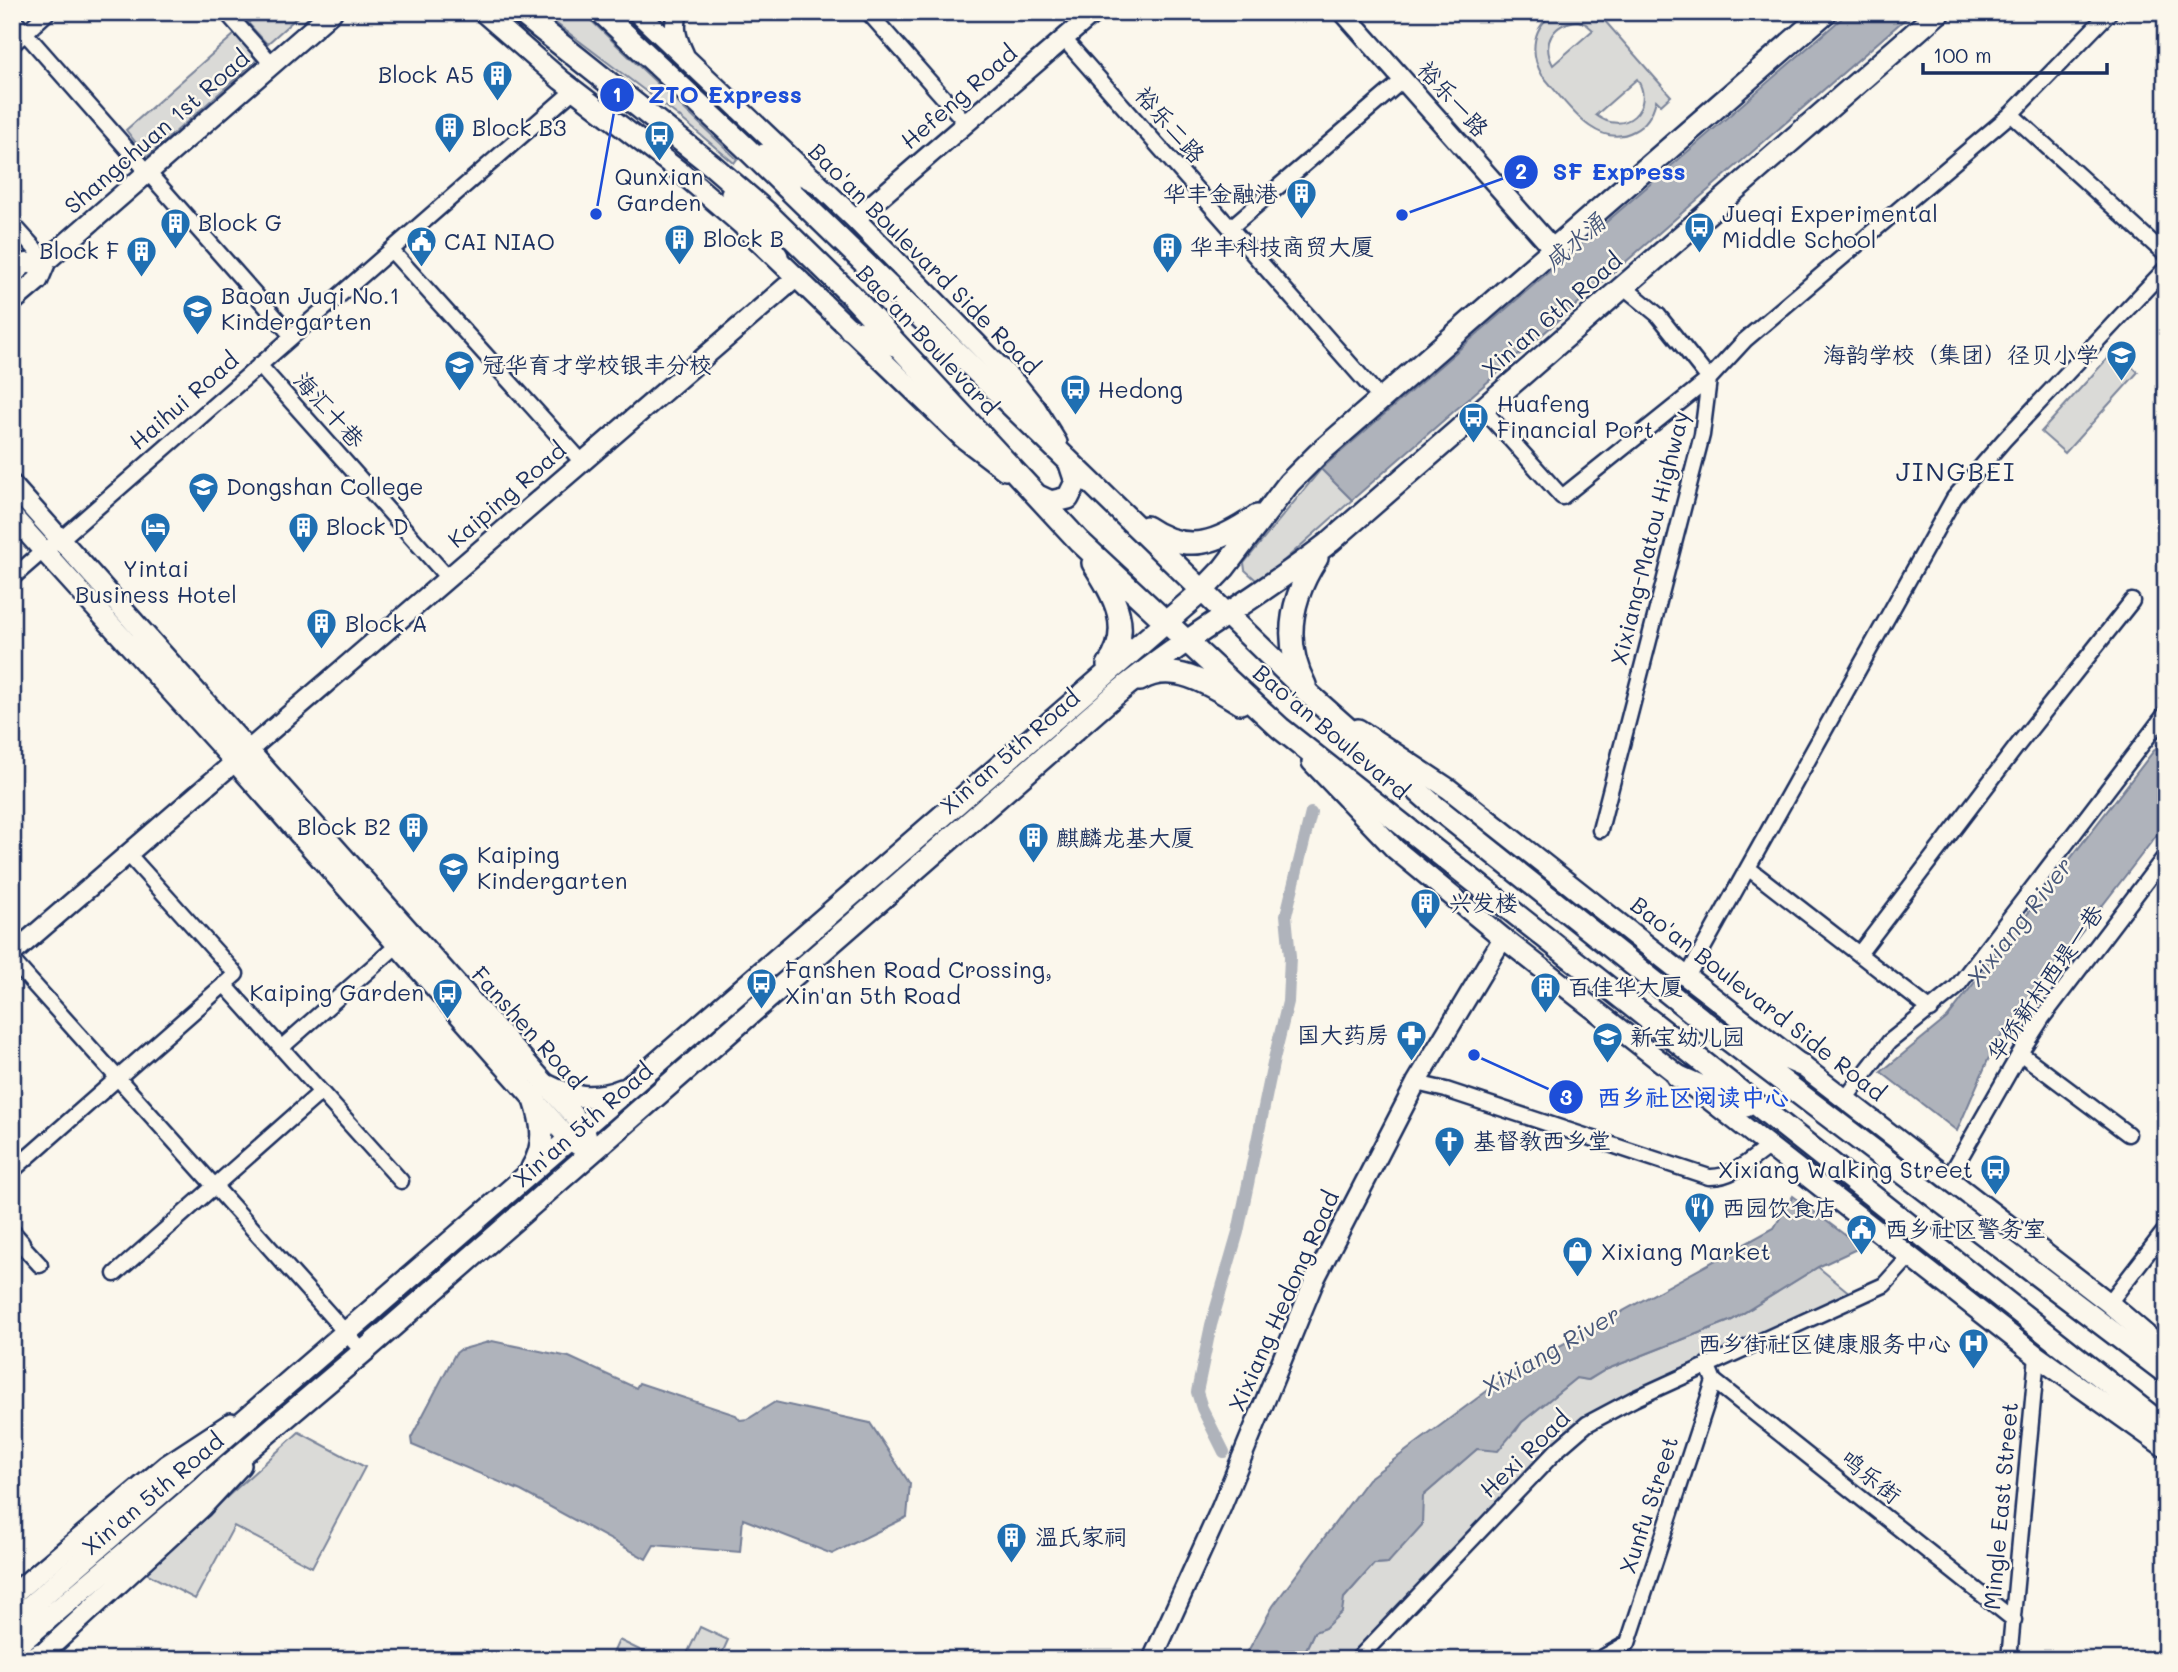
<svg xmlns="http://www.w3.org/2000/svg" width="2178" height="1672" viewBox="0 0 2178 1672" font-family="Mali,'LXGW WenKai TC',sans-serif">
	<rect width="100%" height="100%" fill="#fbf7ec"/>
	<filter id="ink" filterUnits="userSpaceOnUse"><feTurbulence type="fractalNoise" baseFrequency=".0143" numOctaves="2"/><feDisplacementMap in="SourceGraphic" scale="14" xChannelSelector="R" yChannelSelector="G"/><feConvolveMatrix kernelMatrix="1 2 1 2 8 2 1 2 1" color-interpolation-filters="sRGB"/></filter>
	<g filter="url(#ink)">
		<!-- green -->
		<path fill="#dadad7" stroke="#7a849a" stroke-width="2" fill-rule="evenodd" d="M260,12H303L267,44L248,23Z
			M541,12H582L737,159L734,163L677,115Z
			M1557,12H1597L1671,96L1661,105L1656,100C1653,113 1646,125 1634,131C1595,152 1564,99 1542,75C1529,52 1532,25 1557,12ZM1578,21L1586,24L1593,30L1553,65C1541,43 1553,23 1578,21ZM1637,79C1656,108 1624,137 1596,115Z
			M235,34L257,60L147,157L126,130Z
			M2115,350L2138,372L2065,453L2041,432Z
			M1321,469L1352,500L1261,581L1256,580L1245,570L1244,563Z
			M1818,1267L1851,1294L1580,1421L1352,1660H1301L1314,1632L1325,1628L1344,1598L1374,1564L1388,1563L1423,1496L1477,1449L1516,1431L1522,1422L1576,1378L1589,1380L1605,1370L1732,1320Z
			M299,1432L365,1467L312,1567L234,1526L195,1599L144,1572Z
			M700,1627L728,1640L719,1660H684Z
			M619,1640L660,1660H610Z"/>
		<!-- water -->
		<path fill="#afb3bb" stroke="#747e96" stroke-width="2" d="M1849,12H1913L1352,500L1321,469Z
			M2166,735V823L1994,1046L1957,1131L1881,1072L1947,1018Z
			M1793,1196L1861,1247L1818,1267L1732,1320L1605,1370L1588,1380L1576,1378L1522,1422L1498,1451L1477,1449L1423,1496L1422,1525L1388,1563L1374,1564L1344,1598L1342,1612L1325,1628L1314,1632L1301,1660H1243L1273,1606L1368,1479L1514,1371L1774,1228Z
			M492,1341L569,1357L636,1388L639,1383L736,1415L740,1420L748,1419L775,1402L870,1423L910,1484L907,1517L832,1554L743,1519L740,1552L654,1545L646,1559L521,1491L412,1445L411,1438L455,1354L460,1350Z"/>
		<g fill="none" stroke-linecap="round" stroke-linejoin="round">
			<!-- canal -->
			<path stroke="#afb3bb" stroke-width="12" d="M1224,1452L1202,1408L1197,1392L1211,1325L1238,1232L1274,1059L1288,1002L1290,957L1286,915L1311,813"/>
			<defs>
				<path id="minor" d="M226,12L272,64
					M868,12L966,123
					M12,18L292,336
					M1064,39L1381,399
					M12,45L48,12
					M2011,114L2166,255
					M12,223L46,261
					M1230,228L1403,80
					M391,250L583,463
					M259,365L449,579
					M1483,409L1562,497L1709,379L1745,340L2011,114L2110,12
					M12,578L43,551L60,540L574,90
					M1600,830L1702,435L1709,379L1658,315L1624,287
					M1748,868L1931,1010
					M1859,954L2017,746L2132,601
					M12,960L363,1352
					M1687,977L1954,498L2004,440L2166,268
					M224,984L401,1181
					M281,1048L402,941
					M2020,1053L2128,1134
					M1416,1083L1446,1090L1709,1177C1732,1178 1750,1160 1768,1147
					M1845,1099L1889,1042L1956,988L2166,713
					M12,1171L236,974L129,855
					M1948,1179L2020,1053L2043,1017L2166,855
					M20,1243L40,1265
					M115,1274L321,1092
					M2109,1303L2166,1229
					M1707,1364L1714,1381L2014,1620
					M1357,1660L1557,1450L1587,1424L1634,1399L1884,1285L1910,1256
					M1598,1660L1628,1643L1714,1381
					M2009,1660L2037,1356"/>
				<path id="tertiary" d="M1343,12L1554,250
					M855,219L1095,12
					M12,954L797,277
					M12,1234L20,1243
					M1152,1660L1221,1508L1316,1277L1416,1083L1503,938"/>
				<path id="secondary" d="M483,12L561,80L678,170L741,224L963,438L1005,470
					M637,12L855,219L1016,384L1036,409L1057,443
					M678,12C672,28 677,40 684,55
					M12,275L24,264L46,261
					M12,302L38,280L46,261L332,12
					M12,485L584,1127L591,1153
					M12,516L236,763L569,1139L581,1147
					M1358,729L1449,789L1687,977L2109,1303L2166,1352
					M1312,762L1395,849L1503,938L2037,1356L2166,1448
					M12,1595L167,1465L231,1423
					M36,1660L201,1508L241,1465"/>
				<path id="primary" d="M520,12L713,166L765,211L853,297L1079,541L1280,728L2166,1428
					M601,12L744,146L1311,696L1437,808L1701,1019L2166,1373
					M764,155L815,181
					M732,193L777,256
					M850,329L894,345
					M1038,496L1051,502L1068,498L1076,482L1070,464
					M1146,527C1188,556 1219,542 1257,516
					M1093,563C1114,596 1134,629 1108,665
					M1140,680C1173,660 1212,686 1240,703
					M1305,685C1282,641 1291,598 1317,558
					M1736,1036L1801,1065
					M1677,1076L1746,1106
					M546,1085C571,1098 595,1101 622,1090
					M532,1168C546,1145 543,1124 535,1100
					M12,1622L1202,591L1224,568L1289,483L1318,454L1826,12
					M12,1649L363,1352L1115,695C1183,638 1261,596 1331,541L1939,12
					M31,1660L40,1654"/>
			</defs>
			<!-- minor casing -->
			<use href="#minor" stroke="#1b2f5e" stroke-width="19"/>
			<!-- tertiary casing -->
			<use href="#tertiary" stroke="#1b2f5e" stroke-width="23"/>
			<!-- secondary casing -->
			<use href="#secondary" stroke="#1b2f5e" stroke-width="24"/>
			<!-- primary casing -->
			<use href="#primary" stroke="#1b2f5e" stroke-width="26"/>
			<!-- minor -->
			<use href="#minor" stroke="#fbf7ec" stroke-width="14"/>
			<!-- tertiary -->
			<use href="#tertiary" stroke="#fbf7ec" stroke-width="18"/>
			<!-- secondary -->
			<use href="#secondary" stroke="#fbf7ec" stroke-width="19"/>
			<!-- primary -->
			<use href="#primary" stroke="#fbf7ec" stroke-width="21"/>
		</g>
	</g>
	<!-- icons -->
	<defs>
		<symbol id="building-pin" viewBox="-11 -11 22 30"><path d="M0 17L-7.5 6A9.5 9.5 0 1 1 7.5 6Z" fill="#1f6fb2" stroke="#fbf7ec"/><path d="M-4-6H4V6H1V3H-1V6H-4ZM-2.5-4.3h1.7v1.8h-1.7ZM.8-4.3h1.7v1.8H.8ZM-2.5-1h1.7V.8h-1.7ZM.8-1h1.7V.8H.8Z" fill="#fff"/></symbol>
		<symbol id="bus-pin" viewBox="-11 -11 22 30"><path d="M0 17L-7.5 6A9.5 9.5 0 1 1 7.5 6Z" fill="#1f6fb2" stroke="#fbf7ec"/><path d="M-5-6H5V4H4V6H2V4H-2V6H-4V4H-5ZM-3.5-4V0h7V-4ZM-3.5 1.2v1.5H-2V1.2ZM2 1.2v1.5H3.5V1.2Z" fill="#fff"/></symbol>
		<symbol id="civic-pin" viewBox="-11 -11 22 30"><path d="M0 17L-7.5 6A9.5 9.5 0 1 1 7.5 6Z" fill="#1f6fb2" stroke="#fbf7ec"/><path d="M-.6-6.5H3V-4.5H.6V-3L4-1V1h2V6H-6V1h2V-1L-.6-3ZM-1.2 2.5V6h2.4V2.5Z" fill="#fff"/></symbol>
		<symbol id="school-pin" viewBox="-11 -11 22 30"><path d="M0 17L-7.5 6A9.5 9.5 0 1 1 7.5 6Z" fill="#1f6fb2" stroke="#fbf7ec"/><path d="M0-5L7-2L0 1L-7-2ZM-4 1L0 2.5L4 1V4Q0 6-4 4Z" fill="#fff"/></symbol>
		<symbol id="hotel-pin" viewBox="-11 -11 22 30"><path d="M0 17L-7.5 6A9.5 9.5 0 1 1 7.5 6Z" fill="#1f6fb2" stroke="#fbf7ec"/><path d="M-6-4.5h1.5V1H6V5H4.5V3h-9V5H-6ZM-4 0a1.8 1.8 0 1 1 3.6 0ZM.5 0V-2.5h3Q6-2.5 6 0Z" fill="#fff"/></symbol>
		<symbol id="pharmacy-pin" viewBox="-11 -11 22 30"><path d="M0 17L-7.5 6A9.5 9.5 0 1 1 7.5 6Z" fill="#1f6fb2" stroke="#fbf7ec"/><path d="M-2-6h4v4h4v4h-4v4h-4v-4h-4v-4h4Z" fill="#fff"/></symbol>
		<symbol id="church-pin" viewBox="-11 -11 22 30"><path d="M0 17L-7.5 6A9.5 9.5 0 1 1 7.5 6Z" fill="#1f6fb2" stroke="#fbf7ec"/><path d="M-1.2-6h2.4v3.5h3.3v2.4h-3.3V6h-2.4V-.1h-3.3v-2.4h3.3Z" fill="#fff"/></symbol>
		<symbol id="restaurant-pin" viewBox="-11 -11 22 30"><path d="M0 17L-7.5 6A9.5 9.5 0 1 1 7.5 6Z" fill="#1f6fb2" stroke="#fbf7ec"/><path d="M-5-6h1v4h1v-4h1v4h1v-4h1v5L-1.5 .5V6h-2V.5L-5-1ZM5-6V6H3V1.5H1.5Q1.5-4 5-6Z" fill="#fff"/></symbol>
		<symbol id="shop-pin" viewBox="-11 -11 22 30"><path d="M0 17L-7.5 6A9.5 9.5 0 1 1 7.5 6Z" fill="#1f6fb2" stroke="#fbf7ec"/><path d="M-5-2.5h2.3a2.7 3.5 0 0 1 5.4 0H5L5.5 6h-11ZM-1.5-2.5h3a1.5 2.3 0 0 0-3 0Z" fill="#fff"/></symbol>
		<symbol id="hospital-pin" viewBox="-11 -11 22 30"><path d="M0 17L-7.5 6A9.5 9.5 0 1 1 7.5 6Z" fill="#1f6fb2" stroke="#fbf7ec"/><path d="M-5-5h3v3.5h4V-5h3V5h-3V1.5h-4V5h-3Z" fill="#fff"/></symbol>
	</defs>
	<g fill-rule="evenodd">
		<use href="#building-pin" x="480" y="58" width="35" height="47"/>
		<use href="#building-pin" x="432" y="110" width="35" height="47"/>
		<use href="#bus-pin" x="642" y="118" width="35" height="47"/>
		<use href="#building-pin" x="1284" y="176" width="35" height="47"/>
		<use href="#building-pin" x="158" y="206" width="35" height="47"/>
		<use href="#bus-pin" x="1682" y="210" width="35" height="47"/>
		<use href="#building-pin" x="662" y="222" width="35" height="47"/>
		<use href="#civic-pin" x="404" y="224" width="35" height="47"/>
		<use href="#building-pin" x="1150" y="230" width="35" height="47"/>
		<use href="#building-pin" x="124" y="234" width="35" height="47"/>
		<use href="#school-pin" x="180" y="292" width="35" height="47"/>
		<use href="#school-pin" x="2104" y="338" width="35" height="47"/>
		<use href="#school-pin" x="442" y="348" width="35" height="47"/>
		<use href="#bus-pin" x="1058" y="372" width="35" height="47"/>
		<use href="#bus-pin" x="1456" y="400" width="35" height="47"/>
		<use href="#school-pin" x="186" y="470" width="35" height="47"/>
		<use href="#building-pin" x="286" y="510" width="35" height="47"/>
		<use href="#hotel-pin" x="138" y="510" width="35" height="47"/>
		<use href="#building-pin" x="304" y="606" width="35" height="47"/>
		<use href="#building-pin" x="396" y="810" width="35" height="47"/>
		<use href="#building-pin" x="1016" y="820" width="35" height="47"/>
		<use href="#school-pin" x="436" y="850" width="35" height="47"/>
		<use href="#building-pin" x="1408" y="886" width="35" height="47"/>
		<use href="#bus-pin" x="744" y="966" width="35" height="47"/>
		<use href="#building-pin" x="1528" y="970" width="35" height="47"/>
		<use href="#bus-pin" x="430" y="976" width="35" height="47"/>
		<use href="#pharmacy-pin" x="1394" y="1018" width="35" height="47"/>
		<use href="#school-pin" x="1590" y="1020" width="35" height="47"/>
		<use href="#church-pin" x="1432" y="1124" width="35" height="47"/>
		<use href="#bus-pin" x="1978" y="1152" width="35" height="47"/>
		<use href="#restaurant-pin" x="1682" y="1190" width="35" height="47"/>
		<use href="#civic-pin" x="1844" y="1212" width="35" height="47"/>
		<use href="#shop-pin" x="1560" y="1234" width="35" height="47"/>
		<use href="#hospital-pin" x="1956" y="1326" width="35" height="47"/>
		<use href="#building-pin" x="994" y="1520" width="35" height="47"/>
	</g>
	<g text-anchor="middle" stroke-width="5" stroke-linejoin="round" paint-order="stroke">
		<!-- poi labels -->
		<g font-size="23" fill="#1b2f5e" stroke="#fbf7ec" text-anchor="start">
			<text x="474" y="83" text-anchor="end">Block A5</text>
			<text x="472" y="136">Block B3</text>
			<text x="659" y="185" text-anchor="middle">Qunxian<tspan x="659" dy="26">Garden</tspan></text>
			<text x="1278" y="202" text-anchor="end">华丰金融港</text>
			<text x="1722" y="222">Jueqi Experimental<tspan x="1722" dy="26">Middle School</tspan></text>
			<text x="198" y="231">Block G</text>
			<text x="703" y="247">Block B</text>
			<text x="444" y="250">CAI NIAO</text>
			<text x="1190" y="255">华丰科技商贸大厦</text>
			<text x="119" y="259" text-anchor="end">Block F</text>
			<text x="221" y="304">Baoan Juqi No.1<tspan x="221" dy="26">Kindergarten</tspan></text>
			<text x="2099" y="363" text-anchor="end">海韵学校（集团）径贝小学</text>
			<text x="482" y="373">冠华育才学校银丰分校</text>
			<text x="1098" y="398">Hedong</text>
			<text x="1497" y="412">Huafeng<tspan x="1497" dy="26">Financial Port</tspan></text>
			<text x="226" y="495">Dongshan College</text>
			<text x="326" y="535">Block D</text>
			<text x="156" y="577" text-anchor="middle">Yintai<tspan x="156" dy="26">Business Hotel</tspan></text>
			<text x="345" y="632">Block A</text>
			<text x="391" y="835" text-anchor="end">Block B2</text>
			<text x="1056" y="846">麒麟龙基大厦</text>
			<text x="477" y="863">Kaiping<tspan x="477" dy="26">Kindergarten</tspan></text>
			<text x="1449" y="911">兴发楼</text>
			<text x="785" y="978">Fanshen Road Crossing,<tspan x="785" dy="26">Xin'an 5th Road</tspan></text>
			<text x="1568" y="995">百佳华大厦</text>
			<text x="424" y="1001" text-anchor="end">Kaiping Garden</text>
			<text x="1389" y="1043" text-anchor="end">国大药房</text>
			<text x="1630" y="1045">新宝幼儿园</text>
			<text x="1473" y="1149">基督教西乡堂</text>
			<text x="1973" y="1178" text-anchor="end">Xixiang Walking Street</text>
			<text x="1722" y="1216">西园饮食店</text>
			<text x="1885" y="1237">西乡社区警务室</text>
			<text x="1601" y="1260">Xixiang Market</text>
			<text x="1951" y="1352" text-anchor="end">西乡街社区健康服务中心</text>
			<text x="1035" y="1545">温氏家祠</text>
		</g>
		<!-- street labels -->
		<g font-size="23" fill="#1b2f5e" stroke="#fbf7ec">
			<text transform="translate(959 97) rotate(-41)" y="8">Hefeng Road</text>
			<text transform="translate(1453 99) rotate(48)" y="8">裕乐一路</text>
			<text transform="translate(1170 125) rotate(49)" y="8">裕乐二路</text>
			<text transform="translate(157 132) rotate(-41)" y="8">Shangchuan 1st Road</text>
			<text transform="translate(924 259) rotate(45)" y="8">Bao'an Boulevard Side Road</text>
			<text transform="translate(1552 315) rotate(-41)" y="8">Xin'an 6th Road</text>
			<text transform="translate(927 340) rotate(47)" y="8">Bao'an Boulevard</text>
			<text transform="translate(184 401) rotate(-41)" y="8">Haihui Road</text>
			<text transform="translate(329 410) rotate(48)" y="8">海汇十巷</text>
			<text transform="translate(507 495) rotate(-41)" y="8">Kaiping Road</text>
			<text transform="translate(1650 538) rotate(-76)" y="8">Xixiang-Matou Highway</text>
			<text transform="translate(1331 732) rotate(40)" y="8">Bao'an Boulevard</text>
			<text transform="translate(1010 752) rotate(-41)" y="8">Xin'an 5th Road</text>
			<text transform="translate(2045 983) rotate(-55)" y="8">华侨新村西堤一巷</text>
			<text transform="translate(1758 999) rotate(38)" y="8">Bao'an Boulevard Side Road</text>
			<text transform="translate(528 1028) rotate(48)" y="8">Fanshen Road</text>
			<text transform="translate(583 1125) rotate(-41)" y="8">Xin'an 5th Road</text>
			<text transform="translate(1284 1301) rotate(-66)" y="8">Xixiang Hedong Road</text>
			<text transform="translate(1525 1454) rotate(-44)" y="8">Hexi Road</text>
			<text transform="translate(1871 1477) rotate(39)" y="8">鸣乐街</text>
			<text transform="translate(153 1494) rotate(-40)" y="8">Xin'an 5th Road</text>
			<text transform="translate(1649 1505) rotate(-72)" y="8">Xunfu Street</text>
			<text transform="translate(2001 1506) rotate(-85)" y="8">Mingle East Street</text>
		</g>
		<!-- water labels -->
		<g font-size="24" font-style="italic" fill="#47577a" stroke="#fbf7ec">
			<text transform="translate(1575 242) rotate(-41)" y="8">咸水涌</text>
			<text transform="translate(2020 922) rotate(-52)" y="8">Xixiang River</text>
			<text transform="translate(1551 1351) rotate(-30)" y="8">Xixiang River</text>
		</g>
		<!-- quarter labels -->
		<g font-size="26" letter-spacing="2" fill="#1b2f5e" stroke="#fbf7ec">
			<text x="1956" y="481">JINGBEI</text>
		</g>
	</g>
	<!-- callouts -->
	<path fill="none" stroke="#1d4ed8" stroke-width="2.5" d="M596 214L617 95M1402 215L1521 172M1474 1055L1566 1097"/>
	<g fill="#1d4ed8" stroke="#fbf7ec" stroke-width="2.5">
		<circle cx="596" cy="214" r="7"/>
		<circle cx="1402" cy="215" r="7"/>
		<circle cx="1474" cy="1055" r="7"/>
		<circle cx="617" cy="95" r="18"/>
		<circle cx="1521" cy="172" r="18"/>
		<circle cx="1566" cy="1097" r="18"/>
	</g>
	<g font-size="21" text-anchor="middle" font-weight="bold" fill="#fff">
		<text x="617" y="102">1</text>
		<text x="1521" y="179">2</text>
		<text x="1566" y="1105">3</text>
	</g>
	<g font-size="24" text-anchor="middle" font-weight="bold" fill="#1d4ed8" stroke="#fbf7ec" stroke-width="5" stroke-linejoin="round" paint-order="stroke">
		<text x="725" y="103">ZTO Express</text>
		<text x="1619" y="180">SF Express</text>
		<text x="1693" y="1106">西乡社区阅读中心</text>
	</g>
	<!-- margin -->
	<rect width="2178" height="1672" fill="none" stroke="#fbf7ec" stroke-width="42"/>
	<rect x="21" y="21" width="2136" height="1630" fill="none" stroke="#1b2f5e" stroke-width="2.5" filter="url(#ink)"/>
	<!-- scale -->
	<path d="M1923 63v10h184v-10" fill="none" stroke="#1b2f5e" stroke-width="3.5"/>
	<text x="1933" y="63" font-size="21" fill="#1b2f5e" stroke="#fbf7ec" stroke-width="5" paint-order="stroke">100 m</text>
</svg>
